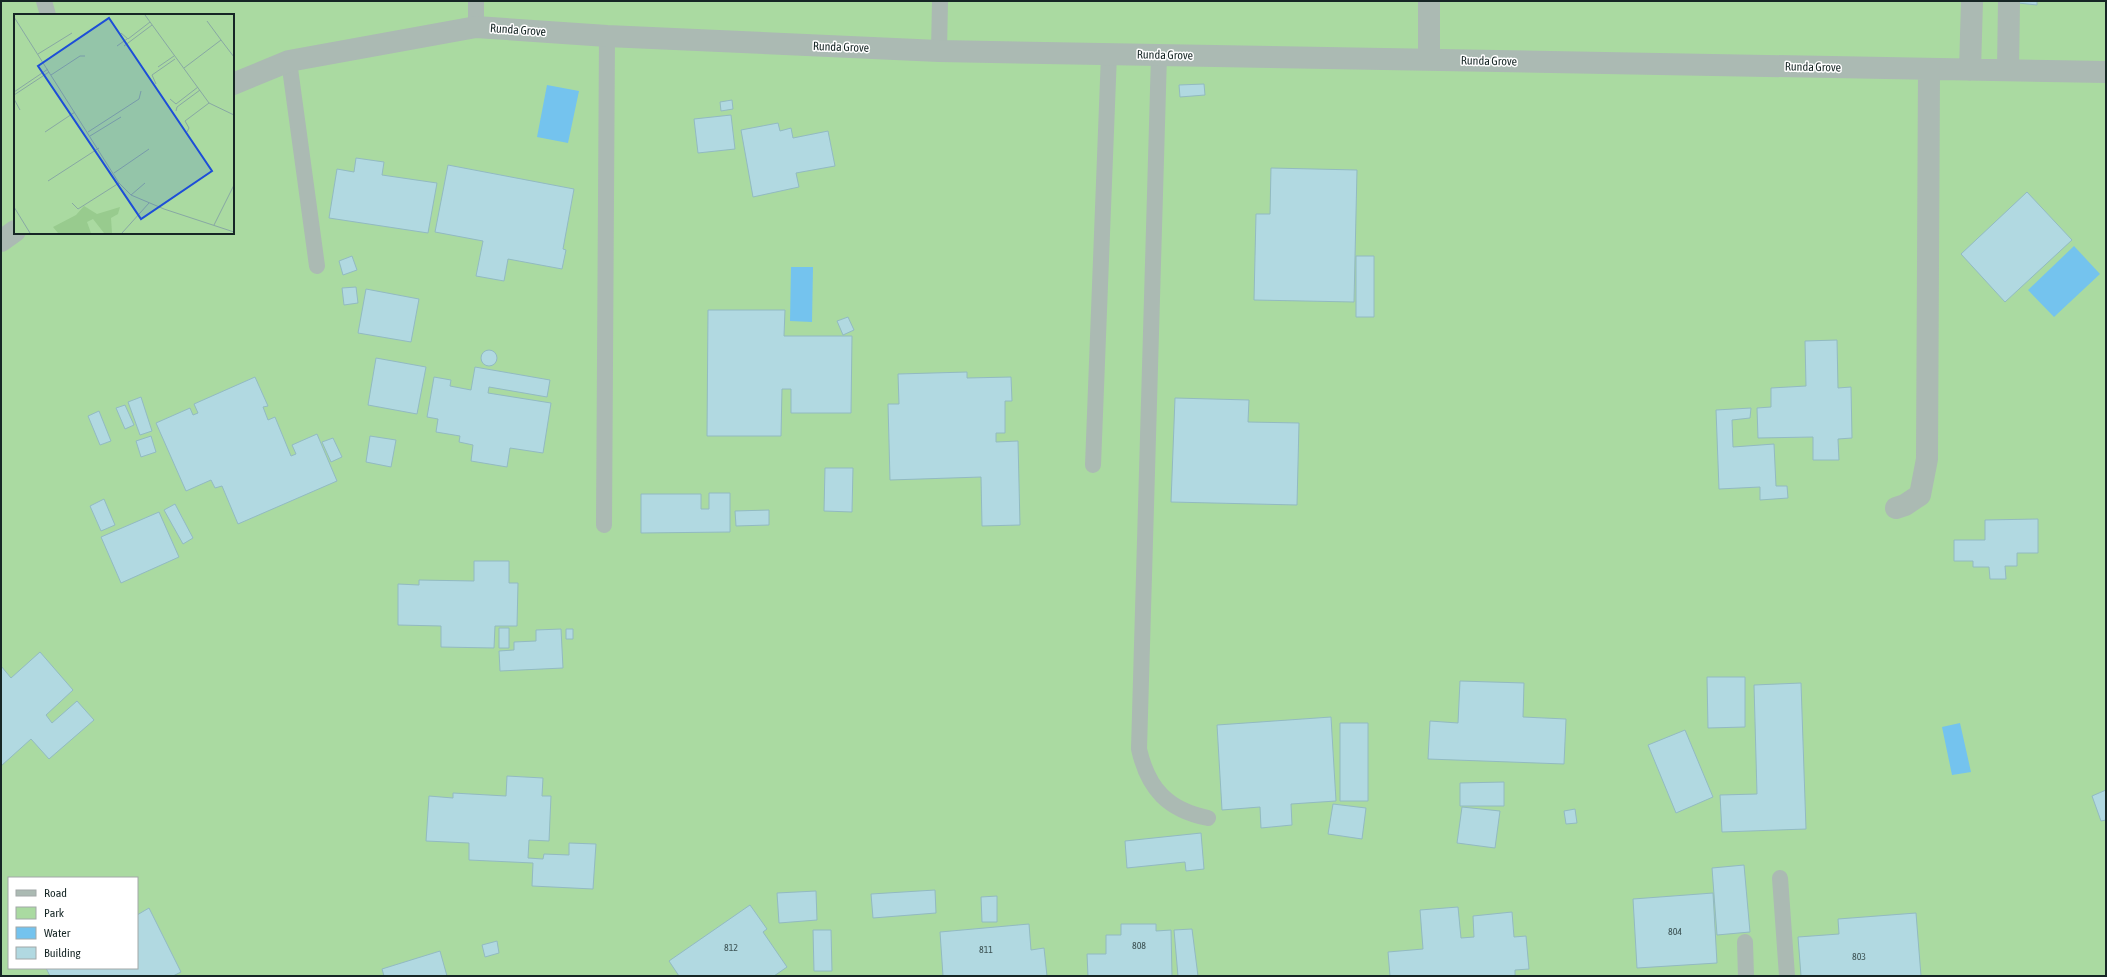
<svg xmlns="http://www.w3.org/2000/svg" width="2107" height="977" viewBox="0 0 2107 977" font-family="'Asap Condensed',sans-serif">
	<rect width="100%" height="100%" fill="#d4fef9"/>
	<!-- green -->
	<path fill="#aadaa1" fill-rule="evenodd" d="M1,1H2106V976H1ZM15,15H233V233H15ZM9,878H137V968H9Z"/>
	<!-- water -->
	<path fill="#74c3ee" d="M547,85L579,91L568,143L537,137Z
		M2074,246L2100,274L2054,317L2028,290Z
		M791,267H813L812,322L790,321Z
		M1960,723L1971,772L1952,775L1942,727Z"/>
	<!-- building -->
	<path fill="#b1d9e1" stroke="#92bac1" d="M2018,1H2037V5L2018,3Z
		M1204,84L1205,95L1180,97L1179,85Z
		M732,100L733,109L721,111L720,102Z
		M731,115L735,149L698,153L694,119Z
		M778,123L780,131L791,128L793,138L828,131L835,166L796,173L799,187L753,197L741,130Z
		M356,158L384,162L382,175L437,183L428,233L329,218L337,169L354,172Z
		M448,165L574,189L563,249L566,250L562,269L508,259L504,281L476,276L483,241L435,232Z
		M1271,168L1357,170L1354,302L1254,300L1256,214H1270Z
		M2027,192L2072,240L2005,302L1961,254Z
		M352,256L357,270L343,275L339,261Z
		M1356,256H1374V317H1356Z
		M356,287L358,303L344,305L342,288Z
		M366,289L419,299L411,342L358,333Z
		M708,310H785L784,336H852L851,413H791V389H782L781,436H707Z
		M848,317L854,330L843,335L837,321Z
		M1837,340L1838,388L1851,387L1852,438L1838,439L1839,460H1813V437L1758,438L1757,408L1771,407V388L1806,386L1805,341Z
		M481 358a8 8 0 1 1 16 0a8 8 0 1 1-16 0Z
		M376,358L426,367L417,414L368,405Z
		M475,367L550,380L547,397L489,387L488,393L551,403L543,453L510,448L507,467L471,461L473,445L459,442L460,436L436,432L438,419L427,417L434,377L451,380L450,386L471,390Z
		M967,372V378L1011,377L1012,401H1005V433H996V442L1018,441L1020,525L982,526L981,477L890,480L888,404H899L898,374Z
		M255,377L268,406L263,407L268,420L275,417L291,456L296,454L292,445L317,434L337,481L238,524L222,486L215,488L211,480L186,491L156,423L190,408L193,415L198,413L194,404Z
		M141,397L152,431L140,435L128,402Z
		M1175,398L1249,400L1248,422L1299,423L1297,505L1171,502Z
		M125,405L134,425L125,429L116,408Z
		M1751,408L1750,418L1732,420L1733,447L1774,444L1776,486H1787L1788,498L1760,500V487L1719,489L1716,410Z
		M99,411L111,441L100,445L88,416Z
		M151,436L156,452L141,457L136,441Z
		M370,436L396,440L391,467L366,462Z
		M333,438L342,457L331,462L322,442Z
		M825,468H853L852,512L824,511Z
		M709,493H730V532L641,533V494H701V509H709Z
		M104,499L115,525L101,531L90,506Z
		M175,504L193,538L183,544L164,510Z
		M769,510V525L736,526L735,511Z
		M159,512L179,557L121,583L101,537Z
		M2038,519V553H2017V566H2005L2006,579H1990L1989,567H1973V561H1954V540H1985V520Z
		M474,561H509V583H518L517,626H495L494,648L441,647V626L398,625V584L419,585V580L474,581Z
		M499,628H509V648H499Z
		M561,629L563,668L500,671L499,651L514,650V642L536,641V630Z
		M566,629H573V639H566Z
		M40,652L73,690L46,715L52,723L77,701L94,720L49,759L31,739L1,766V666L11,678Z
		M1707,677H1745V727L1708,728Z
		M1460,681L1524,683L1523,717L1566,719L1564,764L1428,759L1430,721L1458,723Z
		M1801,683L1806,829L1722,832L1720,795L1757,794L1754,685Z
		M1331,717L1336,801L1291,804L1292,825L1261,828L1260,807L1222,810L1217,725Z
		M1340,723H1368V801H1340Z
		M1685,730L1713,797L1676,813L1648,745Z
		M507,776L543,778L542,796H551L549,841L529,840L528,858L543,859L544,854L569,855V843L596,844L593,889L532,886L533,863L469,860V843L426,841L429,796L453,798V793L506,796Z
		M1504,782V806H1460V783Z
		M2106,790V820L2101,821L2092,796Z
		M1333,804L1366,808L1362,839L1328,834Z
		M1462,807L1500,811L1495,848L1457,843Z
		M1575,809L1577,823L1566,824L1564,811Z
		M1201,833L1204,869L1186,871L1185,862L1127,868L1125,841Z
		M1744,865L1750,932L1717,935L1712,868Z
		M935,890L936,913L873,918L871,894Z
		M816,891L817,920L779,923L777,893Z
		M1713,893L1717,963L1637,968L1633,899Z
		M997,896V922H982L981,897Z
		M750,905L767,929L763,932L787,967L774,976H679L669,961Z
		M1458,907L1461,938L1474,937L1473,916L1512,912L1514,937L1526,936L1529,969L1515,970V976H1390L1388,952L1423,949L1420,910Z
		M149,908L181,972L173,976H50L46,968H137V915Z
		M1916,913L1921,976H1801L1798,937L1839,934L1838,919Z
		M1029,924L1031,950L1044,948L1047,976H943L940,932Z
		M1121,924H1156V931L1171,930L1172,976H1088L1087,954H1106V935H1121Z
		M1192,929L1198,976H1178L1174,930Z
		M813,930H831L832,971H814Z
		M497,941L499,953L485,957L482,945Z
		M440,951L447,976H384L382,969Z"/>
	<g fill="none" stroke-linecap="round" stroke-linejoin="round">
		<!-- service -->
		<path stroke="#abbab3" stroke-width="16" d="M44,1L48,15
			M476,27V1
			M939,51L940,1
			M1159,55L1139,749C1148,789 1168,810 1208,818
			M289,61L317,266
			M1093,465L1109,54
			M604,525L607,36
			M1780,878L1787,976
			M1745,942L1746,976"/>
		<!-- minor -->
		<path stroke="#abbab3" stroke-width="22" d="M1429,60V1
			M1970,70L1972,1
			M2008,70L2009,1
			M233,84L289,61L476,27L607,36L939,51L2106,72
			M1,241L15,231
			M1896,508L1905,505L1920,495L1927,459L1929,69"/>
	</g>
	<g text-anchor="middle" stroke-width="3" stroke-linejoin="round" paint-order="stroke">
		<!-- number labels -->
		<g font-size="10" fill="#3d5354">
			<text x="1675" y="935">804</text>
			<text x="1139" y="949">808</text>
			<text x="731" y="951">812</text>
			<text x="986" y="953">811</text>
			<text x="1859" y="960">803</text>
		</g>
		<!-- street labels -->
		<g font-size="12" fill="#162625" stroke="#fff">
			<text transform="translate(518 30) rotate(4)" y="4">Runda Grove</text>
			<text transform="translate(841 47) rotate(2)" y="4">Runda Grove</text>
			<text transform="translate(1165 55) rotate(1)" y="4">Runda Grove</text>
			<text transform="translate(1489 61) rotate(1)" y="4">Runda Grove</text>
			<text transform="translate(1813 67) rotate(1)" y="4">Runda Grove</text>
		</g>
	</g>
	<!-- overview -->
	<g transform="translate(14 14)">
		<rect width="220" height="220" fill="#d4fef9"/>
		<path d="M0,1H220V219H0Z" fill="#aadaa1"/>
		<path d="M70,192L83,200L106,193L104,200L97,204L98,219H90L79,205L73,208L77,219H44L39,213L62,201Z" fill="#98cb8e"/>
		<path fill="none" stroke="#88a8a4" stroke-width="1" d="M131,1L195,89L220,101M0,3L105,169L117,181L150,195L220,218M193,7L207,26M107,19L114,25L136,8M103,32L113,25M110,32L138,11M24,40L58,19M144,53L160,42M170,54L207,26L220,43M37,61L66,42H71M142,70L138,61L161,45M0,78L34,55M0,81L35,58M0,85L6,96M156,85L162,90L184,73M162,97L163,93L186,76M31,118L61,98M74,118L125,85L127,77M173,118L175,114L171,107L195,89M76,122L107,103M100,159L135,135M34,167L85,134M117,181L131,169M58,189L64,195L105,169M0,193L16,219M200,211L220,171M108,219L135,189"/>
		<path fill="#1d4ed8" fill-opacity="0.15" stroke="#1d4ed8" stroke-width="2" d="M95,4L198,157L127,205L24,52Z"/>
		<rect width="220" height="220" fill="none" stroke="#162625" stroke-width="2"/>
	</g>
	<!-- border -->
	<rect width="2107" height="977" fill="none" stroke="#162625" stroke-width="4"/>
	<!-- legend -->
	<rect x="8" y="877" width="130" height="92" fill="#ffffff" stroke="#a2a8a8"/>
	<rect x="16" y="890" width="20" height="6" fill="#abbab3" stroke="#a2a8a8"/>
	<text x="44" y="897" font-size="12" fill="#162625">Road</text>
	<rect x="16" y="907" width="20" height="12" fill="#aadaa1" stroke="#a2a8a8"/>
	<text x="44" y="917" font-size="12" fill="#162625">Park</text>
	<rect x="16" y="927" width="20" height="12" fill="#74c3ee" stroke="#a2a8a8"/>
	<text x="44" y="937" font-size="12" fill="#162625">Water</text>
	<rect x="16" y="947" width="20" height="12" fill="#b1d9e1" stroke="#a2a8a8"/>
	<text x="44" y="957" font-size="12" fill="#162625">Building</text>
</svg>
